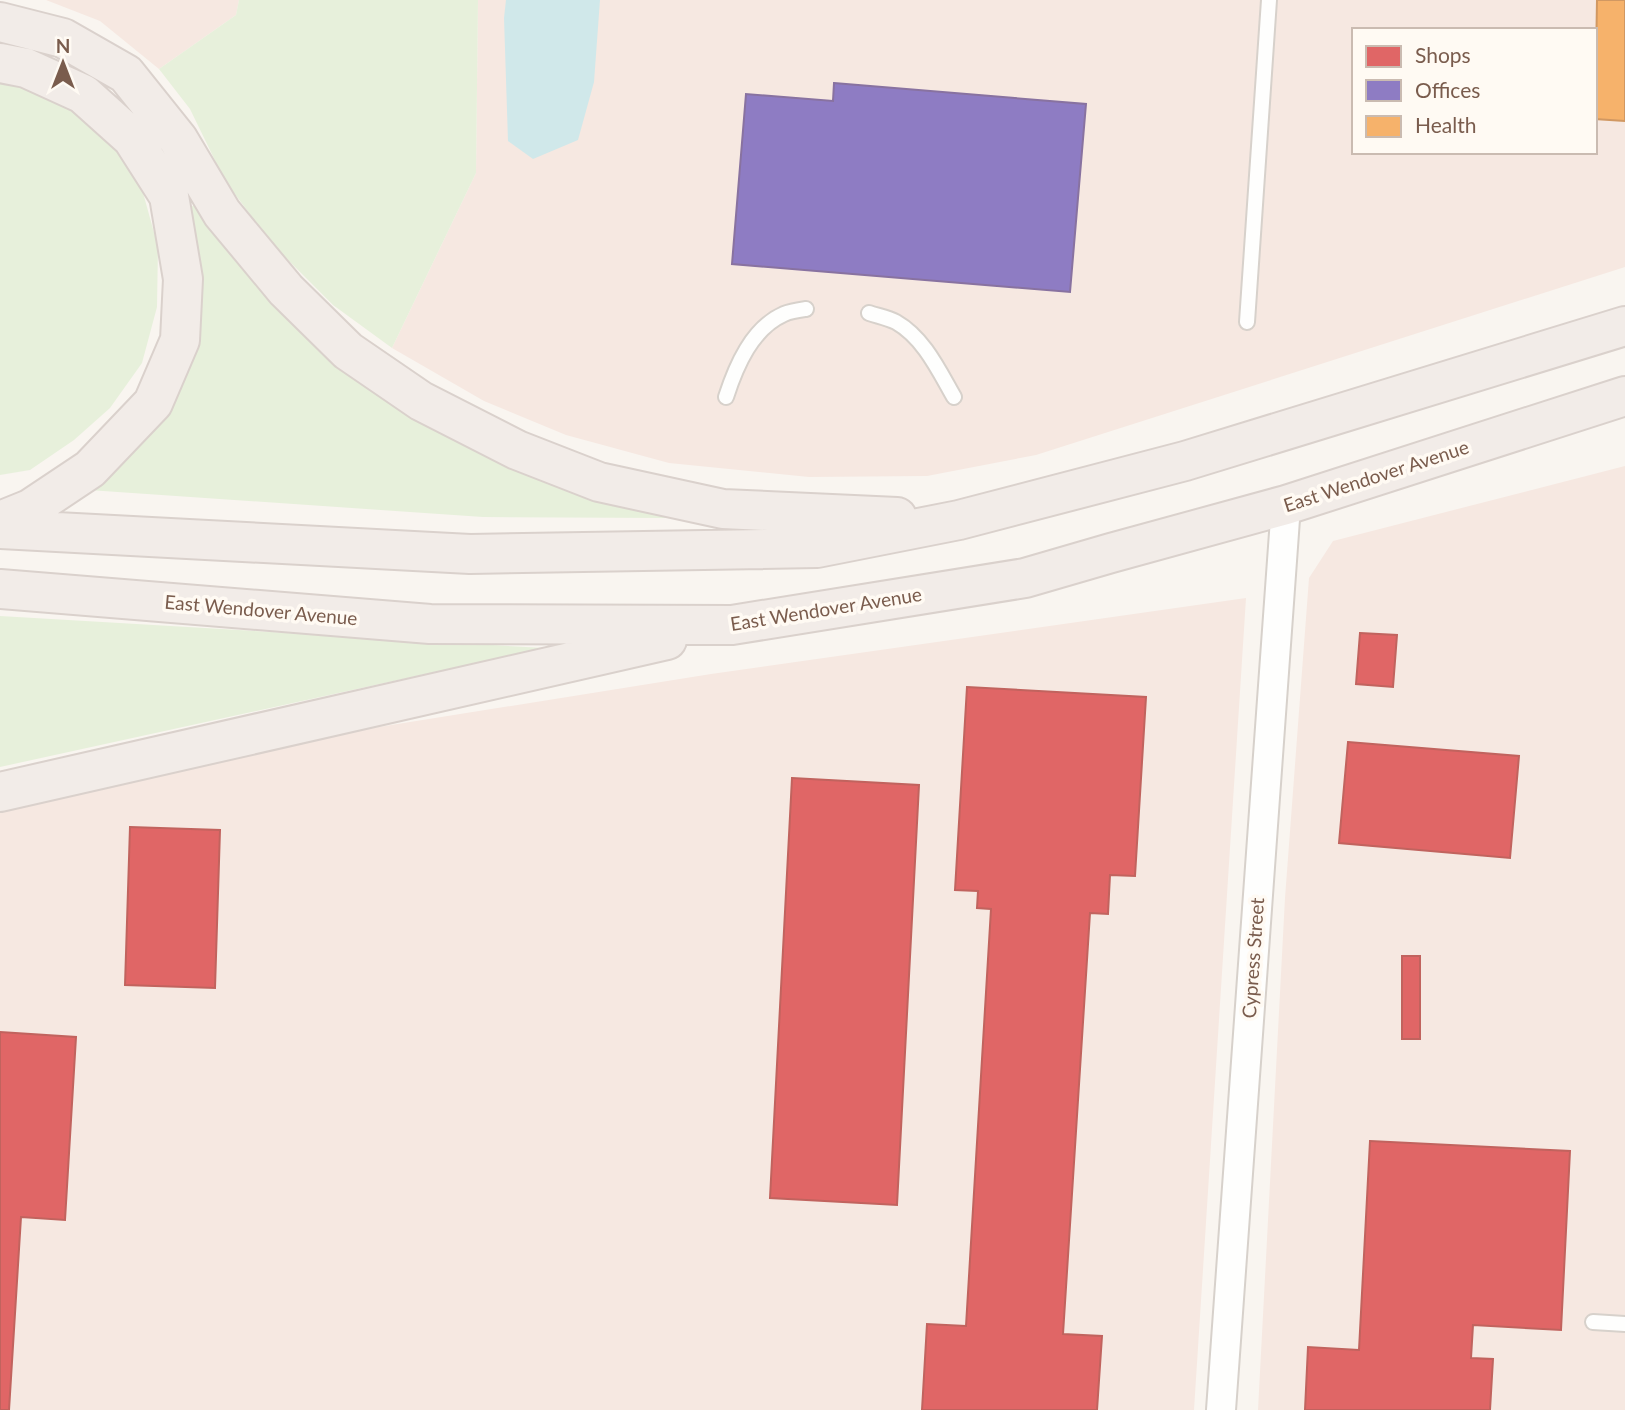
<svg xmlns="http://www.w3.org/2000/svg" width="1625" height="1410" viewBox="0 0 1625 1410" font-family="Lato,sans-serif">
	<rect width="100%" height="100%" fill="#f9f5f0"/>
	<!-- commercial -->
	<path fill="#f6e8e1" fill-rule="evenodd" d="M46,0H239L236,15L159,69L100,21Z
		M478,0H1625V267L1036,455L927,476L809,477L669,463L566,435L484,401L392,348L476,173ZM1354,30H1595V152H1354Z
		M1625,466V1410H1258L1285,898L1309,578L1333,541Z
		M1246,598L1194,1410H0V810L285,742L711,674Z"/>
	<!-- green -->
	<path fill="#e7f0db" d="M239,0H478L476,173L392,348L333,305L273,245L225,181L190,109L159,69L236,15Z
		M0,74L64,101L109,139L142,189L158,247L157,307L142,363L110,408L74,440L30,470L0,475Z
		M196,204L235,261L290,319L667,508L668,518L483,517L74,489L154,420L189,208Z
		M0,616L544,648L0,767Z"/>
	<!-- water -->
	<path fill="#d0e8ea" d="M506,0H600L594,82L578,140L533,159L508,141L504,18Z"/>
	<!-- shops -->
	<path fill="#e06666" stroke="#c1635e" stroke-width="2" d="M1360,633L1397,635L1393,687L1356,684Z
		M967,687L1146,697L1135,876L1110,875L1108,914L1090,913L1063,1334L1102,1336L1097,1410H922L927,1324L966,1326L991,909L977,908L978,891L955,890Z
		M1348,742L1519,756L1510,858L1339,843Z
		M792,778L919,785L897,1205L770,1198Z
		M130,827L220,830L215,988L125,985Z
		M1402,956H1420V1039H1402Z
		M0,1032L76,1037L65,1220L21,1217L9,1410H0Z
		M1370,1141L1570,1151L1561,1330L1473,1325L1471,1358L1493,1359L1490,1410H1305L1308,1347L1359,1350Z"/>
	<!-- offices -->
	<path fill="#8e7cc3" stroke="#8872a0" stroke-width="2" d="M834,83L1086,104L1070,292L732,264L746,94L833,101Z"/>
	<!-- health -->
	<path fill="#f6b26b" stroke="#d19862" stroke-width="2" d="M1597,0H1625V121L1595,119Z"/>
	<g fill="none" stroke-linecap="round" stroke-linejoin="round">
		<defs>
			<path id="service" d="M869,313C878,316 888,318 896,322C924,338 939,371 954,397
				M1247,322L1269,0
				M726,397C736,366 752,328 784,314C791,311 799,310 806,309
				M1593,1322L1625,1324"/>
			<path id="minor" d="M1221,1410L1286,505"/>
			<path id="trunk" d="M0,22L63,38L126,74L178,139L222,213L286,290L348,351L421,401L517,450L599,482L723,509L897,517
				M0,63L26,68L83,94L132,138L169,196L183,279L180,340L153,403L90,469L30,509L0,521
				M0,529L470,554L817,548L959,520L1185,461L1625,326
				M0,589L430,624L732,625L1025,578L1111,553L1286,505L1625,396
				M0,792L667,640"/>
		</defs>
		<!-- service casing -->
		<use href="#service" stroke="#d7d1cb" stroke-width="18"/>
		<!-- minor casing -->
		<use href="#minor" stroke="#d7d1cb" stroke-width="32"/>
		<!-- trunk casing -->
		<use href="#trunk" stroke="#dad1cc" stroke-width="42"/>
		<!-- service -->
		<use href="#service" stroke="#fefefd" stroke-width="14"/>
		<!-- minor -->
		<use href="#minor" stroke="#fefefd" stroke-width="28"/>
		<!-- trunk -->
		<use href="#trunk" stroke="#f2ece8" stroke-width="38"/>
	</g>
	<g text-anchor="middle" stroke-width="7" stroke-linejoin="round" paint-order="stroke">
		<!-- street labels -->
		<g font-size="19" fill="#7a5c4d" stroke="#fffaf3">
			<text transform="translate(1376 476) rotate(-18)" y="7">East Wendover Avenue</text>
			<text transform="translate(826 609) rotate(-9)" y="7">East Wendover Avenue</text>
			<text transform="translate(261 610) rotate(5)" y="7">East Wendover Avenue</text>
			<text transform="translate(1253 958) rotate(-86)" y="7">Cypress Street</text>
		</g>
	</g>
	<!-- legend -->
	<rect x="1352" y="28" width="245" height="126" fill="#fffaf3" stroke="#cabbb1" stroke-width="2"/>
	<rect x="1366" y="46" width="35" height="21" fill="#e06666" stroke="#cabbb1" stroke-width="2"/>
	<text x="1415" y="63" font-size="21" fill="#7a5c4d">Shops</text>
	<rect x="1366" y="80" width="35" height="21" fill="#8e7cc3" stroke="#cabbb1" stroke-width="2"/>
	<text x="1415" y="98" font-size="21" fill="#7a5c4d">Offices</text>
	<rect x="1366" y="116" width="35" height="21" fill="#f6b26b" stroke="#cabbb1" stroke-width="2"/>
	<text x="1415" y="133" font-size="21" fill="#7a5c4d">Health</text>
	<!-- north arrow -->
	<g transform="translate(63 63)" stroke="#fffaf3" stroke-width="5" paint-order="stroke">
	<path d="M0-5L12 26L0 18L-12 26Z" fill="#7a5c4d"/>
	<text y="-10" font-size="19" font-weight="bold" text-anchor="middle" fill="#7a5c4d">N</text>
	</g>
</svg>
